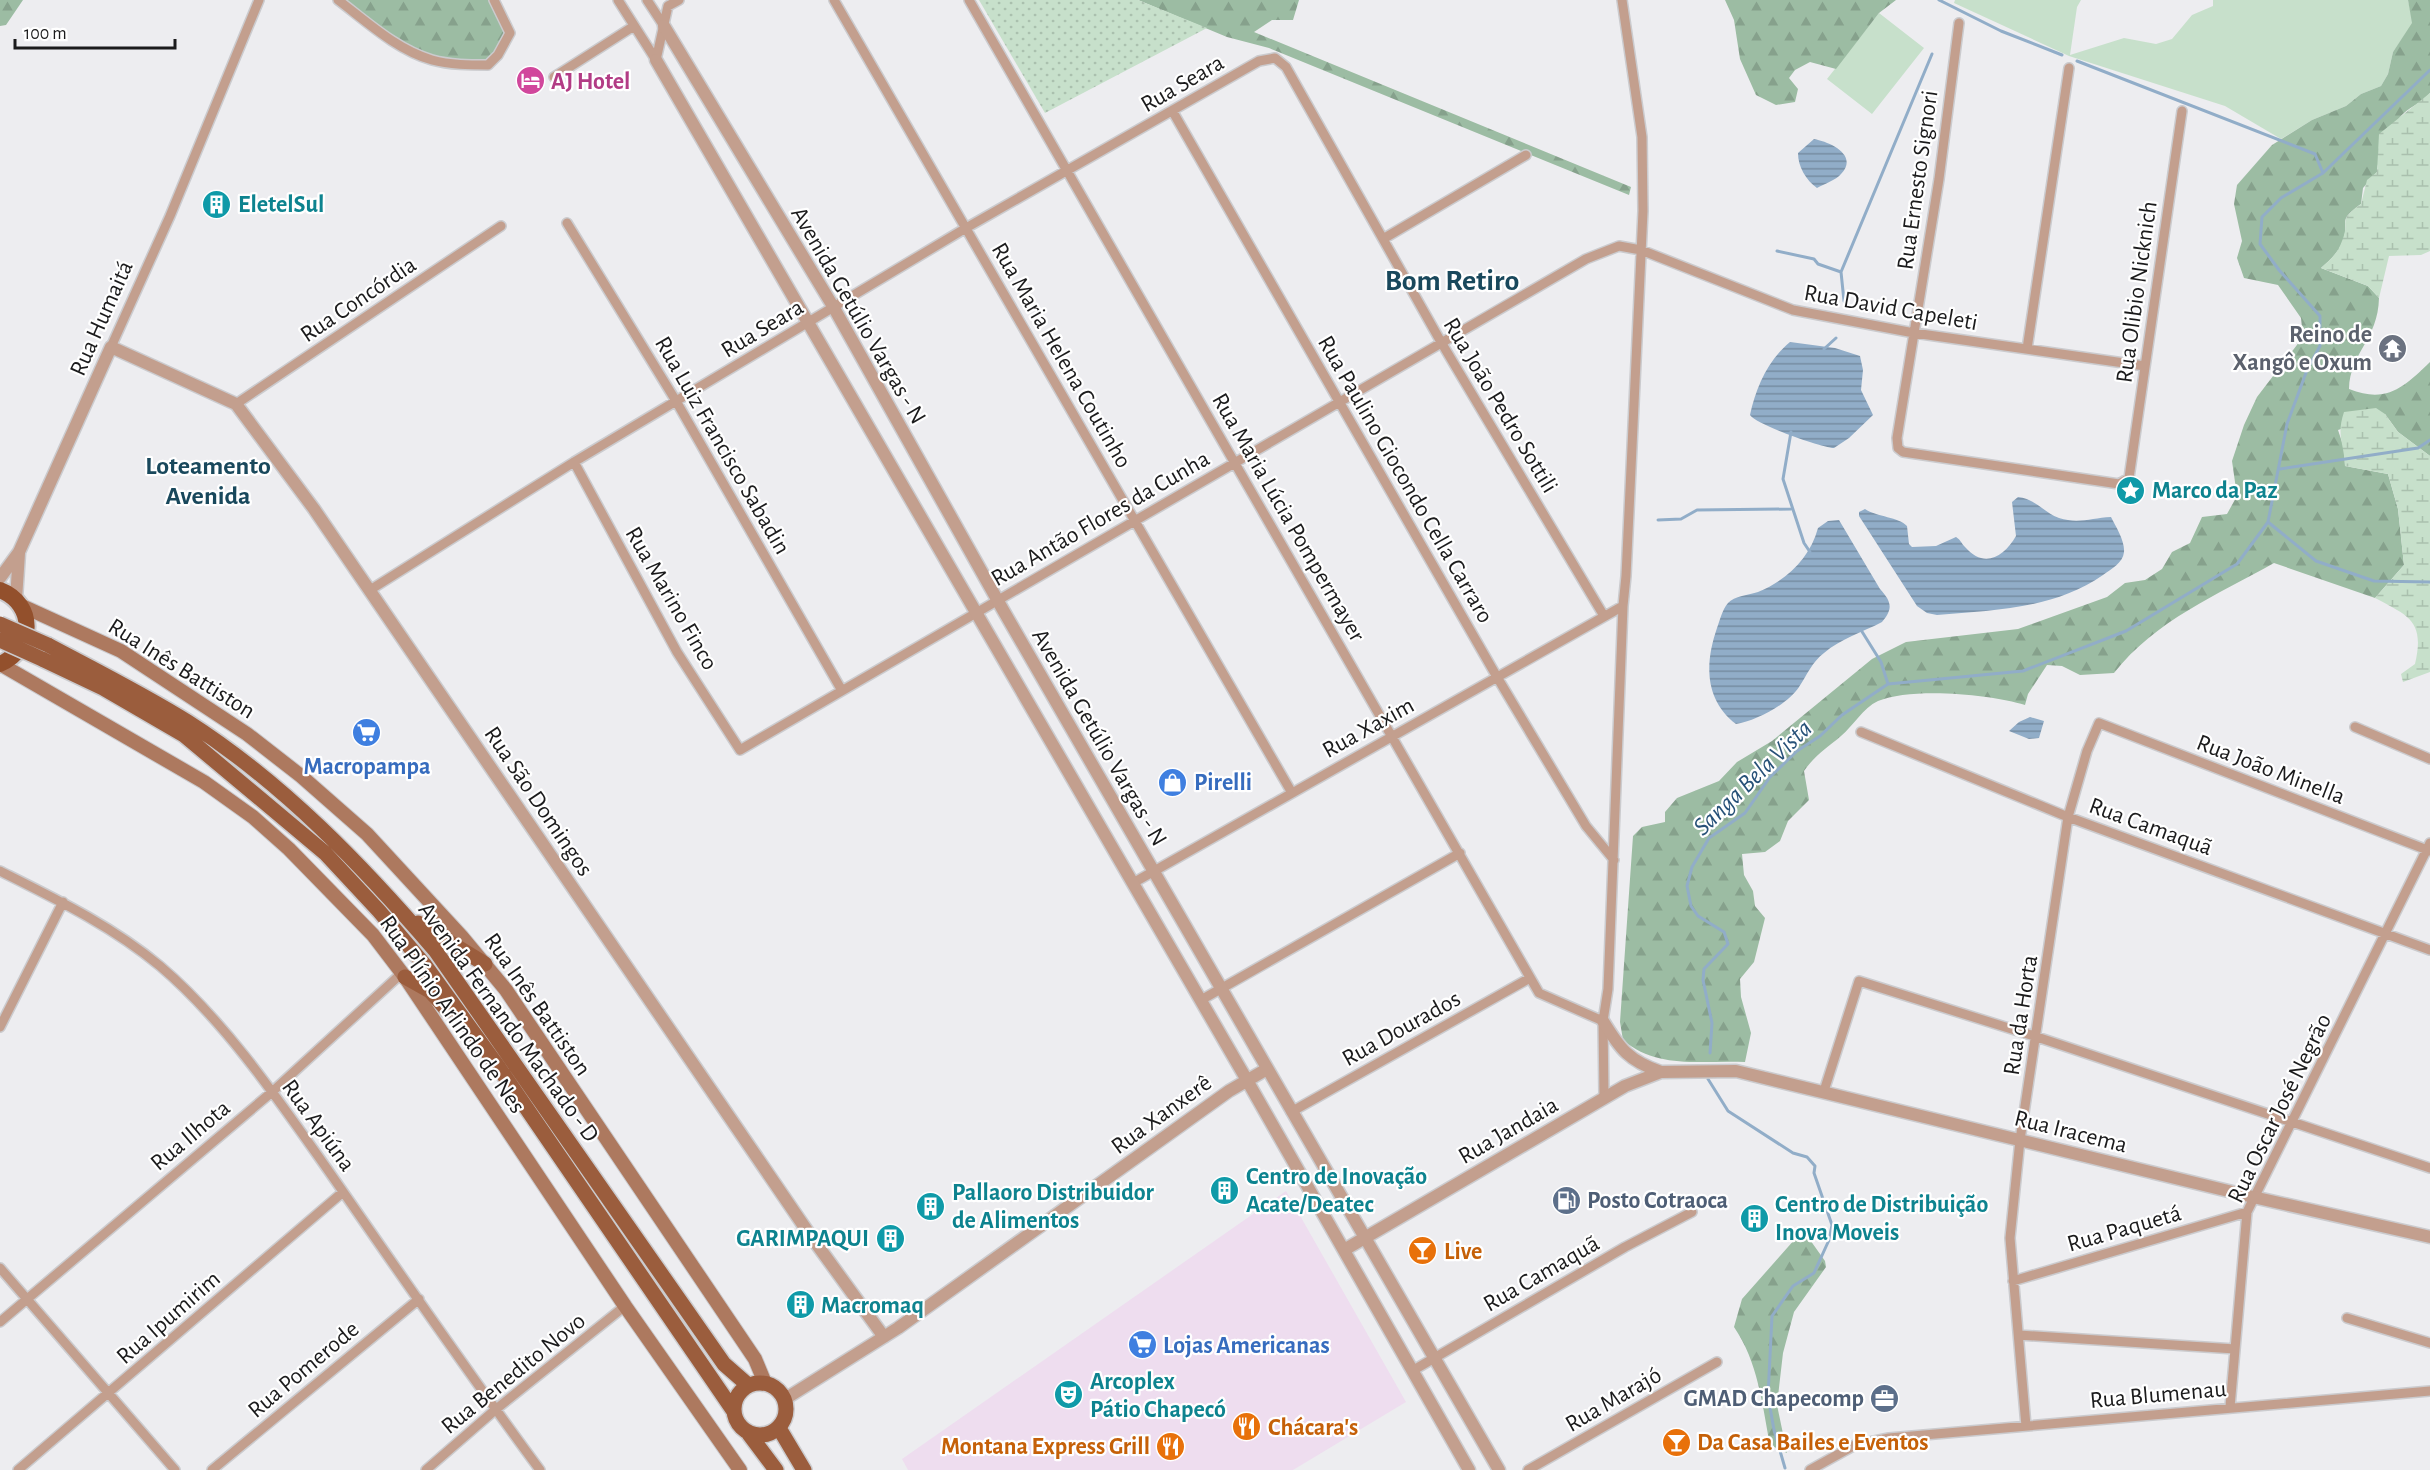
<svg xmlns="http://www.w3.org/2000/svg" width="2430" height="1470" viewBox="0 0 2430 1470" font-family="'Alegreya Sans',sans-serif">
	<defs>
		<pattern id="forest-firs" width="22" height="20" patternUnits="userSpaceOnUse" patternTransform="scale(1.5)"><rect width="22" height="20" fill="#9cbca3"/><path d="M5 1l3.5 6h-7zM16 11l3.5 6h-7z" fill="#86a18c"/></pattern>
		<pattern id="wetland-marsh" width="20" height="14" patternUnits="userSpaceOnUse" patternTransform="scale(1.5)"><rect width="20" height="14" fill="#c7e0cb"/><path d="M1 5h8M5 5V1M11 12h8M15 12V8" fill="none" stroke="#aac0ae"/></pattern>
		<pattern id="park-dots" width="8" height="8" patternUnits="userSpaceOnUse" patternTransform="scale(1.5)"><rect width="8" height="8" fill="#c7e0cb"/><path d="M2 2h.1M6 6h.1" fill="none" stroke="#aac0ae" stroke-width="1.8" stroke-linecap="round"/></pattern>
		<pattern id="water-rules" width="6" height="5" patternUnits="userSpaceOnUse" patternTransform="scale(1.5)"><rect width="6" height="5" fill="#91adc8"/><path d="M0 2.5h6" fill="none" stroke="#768ca2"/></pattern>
	</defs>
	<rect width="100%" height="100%" fill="#ededf0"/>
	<!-- commercial -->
	<path fill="#eeddef" d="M1286,1191L1406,1402L1293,1470H908L902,1459Z"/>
	<!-- grass -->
	<path fill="#c7e0cb" d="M1955,0H2081L2077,7L2070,55L2124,38L2156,44L2172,39L2192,15L2213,6V0H2408L2413,23L2393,52L2388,74L2381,86L2361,94L2346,106L2312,120L2281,139L2225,106L2069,56L1954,3Z
		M1879,13L1924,48L1872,114L1827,79Z"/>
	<!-- forest -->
	<path fill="url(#forest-firs)" d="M0,0H23L6,25L0,26Z
		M338,0H494L510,33L488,65L432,60L384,36Z
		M1138,0H1299L1293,20H1272L1254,32L1631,187L1629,195L1269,48L1227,37Z
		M1725,0H1896L1879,13L1836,69L1810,62L1795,70L1789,78L1798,89L1795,102L1776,105L1756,95L1740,59L1734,20Z
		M2408,0H2430V93C2421,103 2412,106 2404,113C2393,122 2377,159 2377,172L2363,188L2361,204C2336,222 2350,220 2343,241C2338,253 2330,260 2321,268L2368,286L2379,298C2378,340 2350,352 2349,389C2387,404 2404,387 2430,362V456L2398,432L2385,414L2338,430L2344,448L2345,466L2388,474L2398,509L2404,565L2375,598L2274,563C2217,595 2156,620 2114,673L2080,675L2062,666L2047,665L2028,694L2025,705C1991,694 1911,687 1878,701C1863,708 1853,726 1841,736C1827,748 1815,755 1804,771L1809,800L1788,821L1780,841L1765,852L1742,854L1744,875L1753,891L1755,906L1765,918L1754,962L1740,979L1741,997L1751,1033L1745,1062C1702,1060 1658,1070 1623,1040L1620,1022L1633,836L1642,827L1665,822V812L1677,798L1719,781L1737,762L1772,741L1872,659L1906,642L2018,629L2107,597L2125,583L2145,580L2162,569L2172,552L2190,543L2202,517L2227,514L2237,496L2232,461L2244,425L2257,397L2303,337L2301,318L2278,285L2244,278L2237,258L2242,241L2234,204L2237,185L2272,145L2312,120L2346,106L2361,94L2381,86L2388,74L2393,52L2412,23Z
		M1803,1230L1825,1261L1826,1267L1794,1312L1783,1353L1777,1405L1787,1453L1770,1445C1762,1403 1758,1362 1734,1327L1742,1299Z"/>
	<!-- wetland -->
	<path fill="url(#wetland-marsh)" d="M2430,93V251L2421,255L2389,256L2379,298L2368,286L2321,268C2330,260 2338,253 2342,241C2351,220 2336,222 2361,204L2367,180L2377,172L2379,134Z
		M2376,408L2385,414L2398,432L2430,456V672L2403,682L2401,674L2415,664C2425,621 2409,616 2375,598L2404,565L2398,509L2388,474L2345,466C2344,442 2336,436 2344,412Z"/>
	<!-- park -->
	<path fill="url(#park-dots)" d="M979,0H1138L1207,28L1045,113Z"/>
	<!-- water -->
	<path fill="url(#water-rules)" d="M1814,139C1830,142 1859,155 1841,174C1836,180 1824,184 1817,188C1806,180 1798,167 1798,153Z
		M1790,342L1835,348L1860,356L1863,370L1861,390L1873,415L1849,438L1834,448C1820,447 1757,425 1750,415C1756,387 1768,360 1790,342Z
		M2018,497C2036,499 2043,512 2059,518C2078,524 2092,518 2111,517C2116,527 2125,541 2124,552C2123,563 2111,569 2103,575C2054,609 1995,610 1937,615L1927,613L1917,606L1859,516V512L1865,509C1877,517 1899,517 1907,526L1909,544L1912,547L1936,546L1956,537C1961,540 1961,543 1965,547C1984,569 2004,557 2016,536L2012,502Z
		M1839,520L1880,589C1892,602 1893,609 1882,622C1863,632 1840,639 1824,653C1812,662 1807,675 1799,687C1788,704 1756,721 1736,724C1704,699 1705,663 1717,628C1720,620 1722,610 1728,603C1734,596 1749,595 1758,592C1787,580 1810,558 1818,528L1828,521Z
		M2030,717L2044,721L2039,738L2029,739L2009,731L2019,722Z"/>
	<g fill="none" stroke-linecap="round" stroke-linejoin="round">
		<!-- stream -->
		<path stroke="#91adc8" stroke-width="3" d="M1939,0L2001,31L2062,55
			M2077,61L2315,154L2323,173
			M1777,251L1814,259L1818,264L1841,272
			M1844,301L1841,272L1932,54
			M1824,349L1836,338
			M1791,432L1783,479L1804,543L1810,552
			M2280,469L2418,448L2430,440
			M1658,520L1681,519L1697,510L1791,509
			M2268,522L2316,561L2374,581L2430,582
			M1861,630L1881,662L1888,684
			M1710,1053L1712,1023L1703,980L1704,969L1728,944L1724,932L1698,916L1691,906L1687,886L1692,867L1709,838L1745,813L1770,777L1797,751L1820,736L1842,715L1888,684L2023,671L2126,631L2237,564L2268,522L2287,424L2307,370L2320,346V316L2279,270L2260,244L2262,217L2281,198L2323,173L2430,70
			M1708,1079L1728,1111L1793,1153L1807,1157L1815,1166L1814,1173L1832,1225L1829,1240L1814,1273L1793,1286L1772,1316L1768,1396L1774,1430L1785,1468"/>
		<defs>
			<path id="minor" d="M338,0C367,22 397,50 432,60C450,65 470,65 488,65L498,55L510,33L494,0
				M618,0L656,60
				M647,0L664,26
				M834,0L1292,793
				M969,0L1539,993L1603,1021
				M1959,23L1939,179L1897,438L1898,448L1903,452L2119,484L2129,478L2182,111
				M656,60L668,6L679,0
				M554,77L634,26
				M1173,112L1497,677L1586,826L1614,860
				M567,223L676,401L841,689
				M1383,239L1526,155
				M111,347L170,216L259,0
				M2027,349L2069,68
				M236,404L501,226
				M574,462L677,652L740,750L1586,259L1619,246L1641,250L1793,310L1914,333L2145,366
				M370,590L574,462L966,228L1259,61L1275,58L1286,67L1441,342L1604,616
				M2355,727L2430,759
				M1861,732L2068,817L2430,950
				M0,871C56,899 112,926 160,966C226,1022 280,1102 330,1173C399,1272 468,1373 540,1470
				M1133,883L1623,606
				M1201,1000L1460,853
				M0,1027L63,902
				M1824,1091L1859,981L2037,1037L2430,1168
				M1604,1097L1603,1021L1608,989L1623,606L1626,576L1643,211L1642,137L1622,0
				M1291,1112L1530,978
				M0,1268L175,1470
				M2013,1281L2247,1212
				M2347,1318L2430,1343
				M0,1322L272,1092L402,973
				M2019,1335L2235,1349
				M1412,1371L1625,1247L1692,1212
				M2230,1407L2247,1212L2430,843
				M2026,1426L2010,1238L2020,1140L2068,817L2087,751L2099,723L2430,851
				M18,1470L343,1192
				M212,1470L419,1299
				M426,1470L495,1410L625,1306
				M1528,1470L1717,1362
				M1810,1470L1855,1445L1889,1438L2430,1391"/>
			<path id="tertiary" d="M664,26L834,308L1003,610L1499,1470
				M656,60L1244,1075L1469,1470
				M0,578L19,552L111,347L236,404L314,509L810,1235L884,1337
				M16,599L19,553
				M1603,1021C1620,1049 1629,1061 1661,1072
				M1344,1250L1625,1086L1661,1072L1736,1071L2253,1197L2430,1237
				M785,1399L898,1328L1229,1091L1267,1069"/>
			<path id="secondary" d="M20,605L121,651L247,734L301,776L367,834L462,937L506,990L755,1359L765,1383
				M0,664L204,782L253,817L289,849L373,935L405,977L625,1306L740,1470"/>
			<path id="primary" d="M48,645C95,670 143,694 188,722C282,782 363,866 435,950L724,1364L748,1385
				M42,659L103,688L184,735L325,853L379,911L424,964L499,1068L733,1410
				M418,923L485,964
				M405,977L430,991L447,1010
				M734 1409a26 26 0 1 1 52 0a26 26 0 1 1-52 0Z
				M779,1428L804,1470
				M749,1434L776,1470"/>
			<path id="trunk" d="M0,590C36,604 35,649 0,664"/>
		</defs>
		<!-- minor casing -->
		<use href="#minor" stroke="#cbcbce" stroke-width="12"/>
		<!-- tertiary casing -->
		<use href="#tertiary" stroke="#cbcbce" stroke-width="15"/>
		<!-- secondary casing -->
		<use href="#secondary" stroke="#cbcbce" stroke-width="16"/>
		<!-- primary casing -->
		<use href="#primary" stroke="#cbcbce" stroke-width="18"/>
		<!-- trunk casing -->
		<use href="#trunk" stroke="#cbcbce" stroke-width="20"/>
		<!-- minor -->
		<use href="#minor" stroke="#c39f8e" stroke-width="9"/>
		<!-- tertiary -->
		<use href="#tertiary" stroke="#c39f8e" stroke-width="12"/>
		<!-- secondary -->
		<use href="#secondary" stroke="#ad795f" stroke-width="14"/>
		<!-- primary -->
		<use href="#primary" stroke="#9b5d3d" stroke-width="15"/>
		<!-- trunk -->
		<use href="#trunk" stroke="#93502c" stroke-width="16"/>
		<defs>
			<path id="primary-bridge" d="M0,624L48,645
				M0,640L42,659"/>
		</defs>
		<!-- primary-bridge casing -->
		<use href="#primary-bridge" stroke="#cbcbce" stroke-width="18" stroke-linecap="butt"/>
		<!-- primary-bridge -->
		<use href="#primary-bridge" stroke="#9b5d3d" stroke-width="15"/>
	</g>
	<!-- icons -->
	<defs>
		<symbol id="hotel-disc" viewBox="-11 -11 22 22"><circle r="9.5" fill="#d1479c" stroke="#fff"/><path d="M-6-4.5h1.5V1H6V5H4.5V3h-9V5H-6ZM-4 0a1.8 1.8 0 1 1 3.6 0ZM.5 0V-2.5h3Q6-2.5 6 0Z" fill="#fff"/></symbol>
		<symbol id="building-disc" viewBox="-11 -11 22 22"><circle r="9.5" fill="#0f9aa8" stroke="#fff"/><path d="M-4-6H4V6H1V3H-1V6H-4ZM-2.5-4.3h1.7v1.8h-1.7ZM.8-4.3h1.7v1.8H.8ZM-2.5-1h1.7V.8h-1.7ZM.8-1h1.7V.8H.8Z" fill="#fff"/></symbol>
		<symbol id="temple-disc" viewBox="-11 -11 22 22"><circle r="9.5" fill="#6b7280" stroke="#fff"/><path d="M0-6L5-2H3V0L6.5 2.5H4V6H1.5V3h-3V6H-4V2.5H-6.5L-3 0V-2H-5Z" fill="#fff"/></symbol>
		<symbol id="sight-disc" viewBox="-11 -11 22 22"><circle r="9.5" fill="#0f9aa8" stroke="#fff"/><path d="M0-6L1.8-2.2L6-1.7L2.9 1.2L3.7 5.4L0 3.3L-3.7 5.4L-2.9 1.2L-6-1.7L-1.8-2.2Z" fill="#fff"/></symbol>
		<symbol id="supermarket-disc" viewBox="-11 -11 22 22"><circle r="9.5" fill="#3f7fe0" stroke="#fff"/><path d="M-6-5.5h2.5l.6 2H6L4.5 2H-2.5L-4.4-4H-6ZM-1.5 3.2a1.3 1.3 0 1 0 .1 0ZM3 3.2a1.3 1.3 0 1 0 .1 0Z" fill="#fff"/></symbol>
		<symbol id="shop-disc" viewBox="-11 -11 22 22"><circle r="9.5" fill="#3f7fe0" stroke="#fff"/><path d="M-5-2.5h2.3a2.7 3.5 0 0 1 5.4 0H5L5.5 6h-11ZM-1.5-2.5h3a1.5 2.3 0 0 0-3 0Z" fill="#fff"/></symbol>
		<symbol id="fuel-disc" viewBox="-11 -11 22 22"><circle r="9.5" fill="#5c6f8a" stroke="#fff"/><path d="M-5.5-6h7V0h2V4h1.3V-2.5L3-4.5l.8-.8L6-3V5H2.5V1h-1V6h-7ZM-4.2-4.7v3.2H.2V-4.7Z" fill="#fff"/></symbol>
		<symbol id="bar-disc" viewBox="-11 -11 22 22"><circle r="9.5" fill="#e8710a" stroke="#fff"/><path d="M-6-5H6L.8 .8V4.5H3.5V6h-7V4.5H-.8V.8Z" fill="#fff"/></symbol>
		<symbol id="theatre-disc" viewBox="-11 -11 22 22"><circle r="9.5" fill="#0f9aa8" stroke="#fff"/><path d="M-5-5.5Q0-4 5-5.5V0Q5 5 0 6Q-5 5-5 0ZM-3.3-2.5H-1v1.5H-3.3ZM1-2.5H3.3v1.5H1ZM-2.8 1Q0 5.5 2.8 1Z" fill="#fff"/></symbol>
		<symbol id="office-disc" viewBox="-11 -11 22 22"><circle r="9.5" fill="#5c6f8a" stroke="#fff"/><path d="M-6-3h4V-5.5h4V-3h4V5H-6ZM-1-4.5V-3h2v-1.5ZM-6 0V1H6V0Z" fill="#fff"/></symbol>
		<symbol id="restaurant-disc" viewBox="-11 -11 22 22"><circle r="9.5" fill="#e8710a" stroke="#fff"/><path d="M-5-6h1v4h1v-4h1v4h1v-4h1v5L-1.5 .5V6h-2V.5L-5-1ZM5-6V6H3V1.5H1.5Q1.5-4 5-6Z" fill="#fff"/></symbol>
	</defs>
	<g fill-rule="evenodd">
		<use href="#hotel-disc" x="514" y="64" width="33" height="33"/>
		<use href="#building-disc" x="200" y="188" width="33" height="33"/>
		<use href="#temple-disc" x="2376" y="332" width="33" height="33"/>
		<use href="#sight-disc" x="2114" y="474" width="33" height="33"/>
		<use href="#supermarket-disc" x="350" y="716" width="33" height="33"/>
		<use href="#shop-disc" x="1156" y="766" width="33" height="33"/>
		<use href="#building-disc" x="1208" y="1174" width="33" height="33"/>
		<use href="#fuel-disc" x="1550" y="1184" width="33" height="33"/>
		<use href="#building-disc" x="914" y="1190" width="33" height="33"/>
		<use href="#building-disc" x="1738" y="1202" width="33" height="33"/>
		<use href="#building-disc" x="874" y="1222" width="33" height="33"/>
		<use href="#bar-disc" x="1406" y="1234" width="33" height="33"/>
		<use href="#building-disc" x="784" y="1288" width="33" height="33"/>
		<use href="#supermarket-disc" x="1126" y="1328" width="33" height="33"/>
		<use href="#theatre-disc" x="1052" y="1378" width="33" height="33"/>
		<use href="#office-disc" x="1868" y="1382" width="33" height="33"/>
		<use href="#restaurant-disc" x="1230" y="1410" width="33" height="33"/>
		<use href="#bar-disc" x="1660" y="1426" width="33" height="33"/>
		<use href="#restaurant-disc" x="1154" y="1430" width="33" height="33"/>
	</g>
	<g text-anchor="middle" stroke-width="4.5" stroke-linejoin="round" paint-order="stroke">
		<!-- hotel labels -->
		<g font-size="24" font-weight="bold" fill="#b23c85" stroke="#fff" text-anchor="start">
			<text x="551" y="89">AJ Hotel</text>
		</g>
		<!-- street labels -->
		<g font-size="24" fill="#1b1b1c" stroke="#fff">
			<text transform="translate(1182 83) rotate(-30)" y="8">Rua Seara</text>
			<text transform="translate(1917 180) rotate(-82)" y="8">Rua Ernesto Signori</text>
			<text transform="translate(2136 292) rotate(-82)" y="8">Rua Olibio Nicknich</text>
			<text transform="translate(358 299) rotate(-34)" y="8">Rua Concórdia</text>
			<text transform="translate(1891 307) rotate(10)" y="8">Rua David Capeleti</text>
			<text transform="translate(859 315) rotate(60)" y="8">Avenida Getúlio Vargas - N</text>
			<text transform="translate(101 318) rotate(-66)" y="8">Rua Humaitá</text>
			<text transform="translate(762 328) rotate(-31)" y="8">Rua Seara</text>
			<text transform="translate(1062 355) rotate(60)" y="8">Rua Maria Helena Coutinho</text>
			<text transform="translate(1501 405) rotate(59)" y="8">Rua João Pedro Sottili</text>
			<text transform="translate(723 445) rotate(60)" y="8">Rua Luiz Francisco Sabadin</text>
			<text transform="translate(1406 479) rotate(60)" y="8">Rua Paulino Giocondo Cella Carraro</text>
			<text transform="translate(1289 517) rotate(60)" y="8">Rua Maria Lúcia Pompermayer</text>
			<text transform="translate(1100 518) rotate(-30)" y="8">Rua Antão Flores da Cunha</text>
			<text transform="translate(672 598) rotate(60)" y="8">Rua Marino Finco</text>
			<text transform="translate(182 668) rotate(32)" y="8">Rua Inês Battiston</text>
			<text transform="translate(1368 727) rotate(-29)" y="8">Rua Xaxim</text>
			<text transform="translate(1100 737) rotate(60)" y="8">Avenida Getúlio Vargas - N</text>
			<text transform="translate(2271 769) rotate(21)" y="8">Rua João Minella</text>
			<text transform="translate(539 801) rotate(56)" y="8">Rua São Domingos</text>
			<text transform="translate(2151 826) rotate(20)" y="8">Rua Camaquã</text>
			<text transform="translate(538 1004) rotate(55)" y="8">Rua Inês Battiston</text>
			<text transform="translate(453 1014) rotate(55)" y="8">Rua Plínio Arlindo de Nes</text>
			<text transform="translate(2020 1015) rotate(-81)" y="8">Rua da Horta</text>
			<text transform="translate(509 1022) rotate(54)" y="8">Avenida Fernando Machado - D</text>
			<text transform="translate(1401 1028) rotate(-29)" y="8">Rua Dourados</text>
			<text transform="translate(2279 1108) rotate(-64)" y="8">Rua Oscar José Negrão</text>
			<text transform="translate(1161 1114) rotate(-36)" y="8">Rua Xanxerê</text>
			<text transform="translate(319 1125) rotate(54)" y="8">Rua Apiúna</text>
			<text transform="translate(1508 1130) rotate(-30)" y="8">Rua Jandaia</text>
			<text transform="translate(2071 1131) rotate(14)" y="8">Rua Iracema</text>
			<text transform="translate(190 1135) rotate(-40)" y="8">Rua Ilhota</text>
			<text transform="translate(2124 1228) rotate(-16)" y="8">Rua Paquetá</text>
			<text transform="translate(1541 1273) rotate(-30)" y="8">Rua Camaquã</text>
			<text transform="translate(168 1317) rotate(-41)" y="8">Rua Ipumirim</text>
			<text transform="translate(303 1369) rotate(-40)" y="8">Rua Pomerode</text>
			<text transform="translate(513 1373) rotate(-39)" y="8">Rua Benedito Novo</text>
			<text transform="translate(2158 1394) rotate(-5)" y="8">Rua Blumenau</text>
			<text transform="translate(1613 1399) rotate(-30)" y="8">Rua Marajó</text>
		</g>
		<!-- culture labels -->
		<g font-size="24" font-weight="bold" fill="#0d838f" stroke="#fff" text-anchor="start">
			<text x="238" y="212">EletelSul</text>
			<text x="2152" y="498">Marco da Paz</text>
			<text x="1246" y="1184">Centro de Inovação<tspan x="1246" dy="28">Acate/Deatec</tspan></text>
			<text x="952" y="1200">Pallaoro Distribuidor<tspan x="952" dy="28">de Alimentos</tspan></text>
			<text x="1775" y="1212">Centro de Distribuição<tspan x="1775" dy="28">Inova Moveis</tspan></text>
			<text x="869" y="1246" text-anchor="end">GARIMPAQUI</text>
			<text x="821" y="1313">Macromaq</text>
			<text x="1090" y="1389">Arcoplex<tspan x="1090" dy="28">Pátio Chapecó</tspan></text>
		</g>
		<!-- worship labels -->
		<g font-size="24" font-weight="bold" fill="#5b616d" stroke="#fff" text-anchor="end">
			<text x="2372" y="342">Reino de<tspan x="2372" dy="28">Xangô e Oxum</tspan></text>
		</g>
		<!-- shop labels -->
		<g font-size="24" font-weight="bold" fill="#366cbe" stroke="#fff" text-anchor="start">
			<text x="367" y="774" text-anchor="middle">Macropampa</text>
			<text x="1194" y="790">Pirelli</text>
			<text x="1163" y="1353">Lojas Americanas</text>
		</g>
		<!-- service labels -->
		<g font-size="24" font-weight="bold" fill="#4e5e75" stroke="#fff" text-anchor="start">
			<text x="1587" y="1208">Posto Cotraoca</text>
			<text x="1864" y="1406" text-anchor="end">GMAD Chapecomp</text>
		</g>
		<!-- food labels -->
		<g font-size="24" font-weight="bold" fill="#c56008" stroke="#fff" text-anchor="start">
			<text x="1444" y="1259">Live</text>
			<text x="1268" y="1435">Chácara's</text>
			<text x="1697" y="1450">Da Casa Bailes e Eventos</text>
			<text x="1150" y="1454" text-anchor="end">Montana Express Grill</text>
		</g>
		<!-- neighbourhood labels -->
		<g font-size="26" font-weight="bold" fill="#19485c" stroke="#fff">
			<text x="208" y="474">Loteamento<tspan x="208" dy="30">Avenida</tspan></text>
		</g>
		<!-- water labels -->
		<g font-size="26" font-style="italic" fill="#275178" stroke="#fff">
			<text transform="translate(1752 777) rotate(-44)" y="9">Sanga Bela Vista</text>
		</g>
		<!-- district labels -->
		<g font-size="30" font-weight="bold" fill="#19485c" stroke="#fff">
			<text x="1452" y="290">Bom Retiro</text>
		</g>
	</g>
	<!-- scale -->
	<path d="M15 39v9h160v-9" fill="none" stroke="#1b1b1c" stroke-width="3"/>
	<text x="24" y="39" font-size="18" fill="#1b1b1c" stroke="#ffffff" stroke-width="4.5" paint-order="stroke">100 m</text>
</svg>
